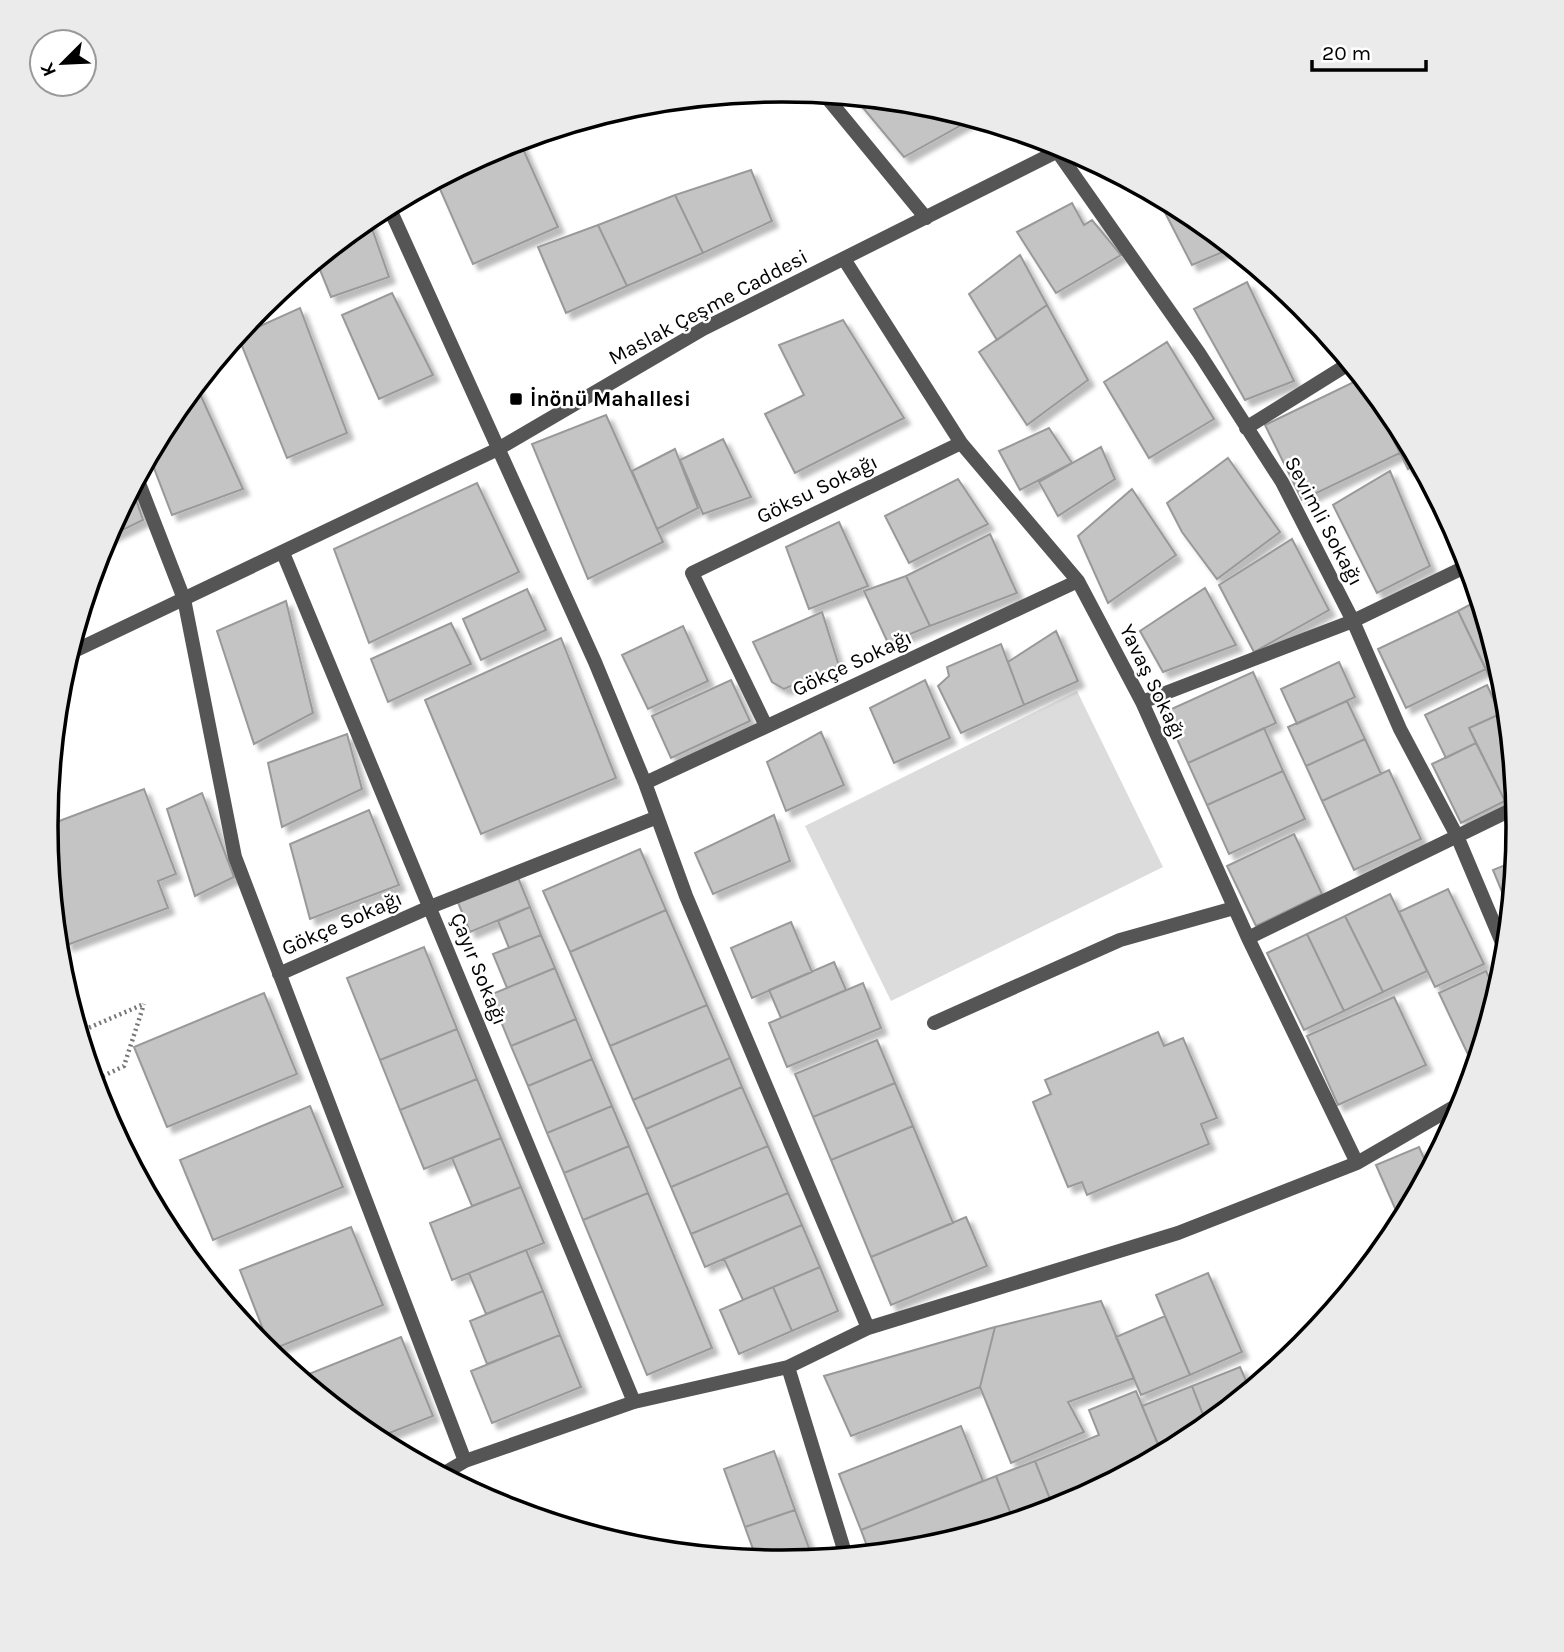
<svg xmlns="http://www.w3.org/2000/svg" width="1564" height="1652" viewBox="0 0 1564 1652" font-family="Karla,sans-serif">
	<defs>
		<filter id="shadow"><feDropShadow dx="6" dy="6" stdDeviation="2" flood-color="#0004"/></filter>
	</defs>
	<rect width="100%" height="100%" fill="#fff"/>
	<!-- green -->
	<path fill="#dcdcdc" d="M1077,691L1163,867L891,1001L805,826Z"/>
	<!-- building -->
	<path fill="#c4c4c4" stroke="#999" stroke-width="2" filter="url(#shadow)" d="M854,97L926,104L974,118L904,157Z
		M519,140L558,227L473,264L436,180L501,145Z
		M751,170L772,221L703,253L675,195Z
		M675,195L703,253L627,286L598,225Z
		M1160,197L1192,214L1230,249L1192,265L1158,199Z
		M1072,203L1084,225L1092,220L1121,255L1056,293L1017,232Z
		M368,217L389,277L331,297L316,260Z
		M598,225L627,286L566,313L538,247Z
		M1020,255L1047,305L997,340L969,294Z
		M1247,282L1294,381L1245,400L1194,309Z
		M392,293L433,375L379,399L342,315Z
		M1047,305L1088,380L1027,425L979,352Z
		M300,308L347,433L287,458L238,336Z
		M843,320L904,418L795,473L765,414L804,395L779,345Z
		M1167,342L1214,419L1149,458L1104,382Z
		M1362,378L1400,453L1302,500L1265,425Z
		M196,385L243,489L172,515L149,455L170,416Z
		M1367,386L1395,417L1419,463L1408,469Z
		M606,415L663,542L588,579L532,444Z
		M1049,428L1072,463L1020,490L999,451Z
		M723,439L751,497L703,514L680,460Z
		M1101,447L1115,479L1058,516L1039,482Z
		M675,449L698,508L657,529L632,471Z
		M1228,458L1280,532L1217,579L1182,532L1167,503Z
		M1390,471L1430,566L1377,593L1333,505Z
		M958,479L988,524L909,563L885,516Z
		M477,483L519,572L369,643L334,549Z
		M132,488L143,520L104,539Z
		M1132,489L1176,555L1108,603L1078,536Z
		M839,522L868,586L809,609L786,547Z
		M990,534L1017,593L930,626L906,576Z
		M1292,539L1329,610L1254,652L1219,585Z
		M906,576L930,626L888,643L864,591Z
		M1205,588L1236,645L1163,672L1140,631Z
		M527,589L546,630L481,660L463,619Z
		M1479,600L1504,683L1495,689L1458,611Z
		M286,601L313,713L254,744L217,631Z
		M1458,611L1486,669L1406,708L1378,649Z
		M822,612L839,666L784,689L772,682L753,642Z
		M451,623L471,664L388,702L371,659Z
		M683,626L708,681L648,709L622,655Z
		M1056,631L1078,681L1024,705L1008,662Z
		M561,638L616,778L481,834L425,700Z
		M1001,644L1024,705L961,733L938,686L949,676L947,667Z
		M1339,662L1355,697L1297,724L1281,689Z
		M1253,672L1276,723L1188,763L1165,712Z
		M731,680L750,721L671,758L652,716Z
		M925,680L950,738L894,763L870,708Z
		M1487,685L1500,714L1469,728L1476,743L1446,758L1425,715Z
		M1506,695L1509,729H1508L1494,701Z
		M1347,701L1365,739L1306,766L1288,727Z
		M1500,714L1509,733L1516,796L1505,801L1469,728Z
		M1264,728L1283,771L1207,805L1188,763Z
		M821,732L844,785L786,811L767,762Z
		M347,734L362,789L282,827L268,763Z
		M1365,739L1381,774L1322,801L1306,766Z
		M1476,743L1505,801L1461,823L1432,764Z
		M1389,770L1421,839L1354,870L1322,801Z
		M1283,771L1305,819L1229,854L1207,805Z
		M144,789L176,874L158,881L168,908L67,945L54,908L46,826Z
		M202,793L234,877L195,896L167,809Z
		M369,810L399,885L310,919L290,844Z
		M774,815L790,861L713,894L695,853Z
		M1294,834L1322,894L1256,926L1227,866Z
		M640,849L666,910L570,952L543,891Z
		M1515,861L1510,911L1493,870Z
		M517,875L530,907L470,932L457,900Z
		M1448,889L1484,964L1435,987L1399,912Z
		M1390,894L1427,971L1383,992L1345,916Z
		M530,907L541,935L509,948L498,921Z
		M666,910L707,1005L610,1046L570,952Z
		M1345,916L1383,992L1344,1011L1307,934Z
		M791,922L812,972L752,998L731,948Z
		M1307,934L1344,1011L1304,1030L1267,953Z
		M541,935L555,968L507,988L493,954Z
		M424,947L457,1029L380,1060L347,978Z
		M834,962L846,990L781,1018L769,990Z
		M555,968L576,1019L511,1046L490,995Z
		M1486,971L1497,993L1473,1065L1439,993Z
		M863,983L881,1028L787,1067L769,1023Z
		M264,993L297,1074L167,1127L134,1047Z
		M1394,997L1426,1065L1338,1105L1307,1036Z
		M707,1005L730,1058L633,1100L610,1046Z
		M576,1019L592,1059L528,1086L511,1046Z
		M457,1029L477,1079L400,1110L380,1060Z
		M1158,1032L1164,1046L1183,1038L1217,1118L1201,1124L1209,1144L1087,1195L1082,1182L1068,1187L1033,1102L1051,1094L1045,1080Z
		M877,1040L895,1083L813,1117L795,1074Z
		M730,1058L742,1087L646,1129L633,1100Z
		M592,1059L612,1106L547,1133L528,1086Z
		M477,1079L501,1138L424,1169L400,1110Z
		M895,1083L913,1126L831,1160L813,1117Z
		M742,1087L768,1146L671,1187L646,1129Z
		M310,1106L343,1187L213,1240L180,1160Z
		M612,1106L629,1146L564,1173L547,1133Z
		M913,1126L953,1223L871,1257L831,1160Z
		M501,1138L521,1187L472,1206L452,1158Z
		M629,1146L648,1193L583,1220L564,1173Z
		M768,1146L788,1193L691,1234L671,1187Z
		M1419,1147L1429,1170L1401,1222L1376,1165Z
		M521,1187L544,1243L452,1280L430,1223Z
		M648,1193L712,1348L647,1375L583,1220Z
		M788,1193L802,1225L705,1267L691,1234Z
		M966,1217L987,1266L891,1305L871,1257Z
		M802,1225L820,1267L743,1300L724,1259Z
		M351,1227L383,1305L271,1350L240,1270Z
		M526,1250L543,1291L486,1314L469,1273Z
		M820,1267L838,1311L792,1331L773,1287Z
		M1208,1273L1242,1352L1190,1375L1156,1295Z
		M773,1287L792,1331L739,1354L720,1310Z
		M543,1291L560,1335L487,1364L470,1321Z
		M1101,1301L1134,1378L1068,1402L1084,1432L1011,1463L980,1387L995,1327Z
		M1165,1316L1190,1375L1141,1395L1116,1337Z
		M995,1327L980,1387L851,1436L824,1376Z
		M560,1335L581,1387L492,1423L471,1371Z
		M401,1337L433,1416L374,1439L299,1378Z
		M1240,1367L1250,1390L1207,1425L1192,1386Z
		M1192,1386L1207,1425L1191,1439L1162,1454L1142,1406Z
		M1136,1391L1162,1454L1054,1509L1035,1461L1099,1435L1089,1410Z
		M961,1426L983,1481L861,1530L839,1474Z
		M774,1451L795,1510L745,1527L724,1469Z
		M1035,1461L1054,1509L1014,1522L996,1476Z
		M996,1476L1014,1522L925,1548L870,1554L861,1530Z
		M795,1510L813,1559L782,1562L757,1560L745,1527Z"/>
	<g fill="none" stroke-linecap="round" stroke-linejoin="round">
		<!-- path -->
		<path stroke="#777" stroke-width="4.5" stroke-dasharray="2 3.5" stroke-linecap="butt" d="M79,1032L144,1004
			M93,1081L124,1066L144,1004"/>
		<!-- service -->
		<path stroke="#555" stroke-width="14" d="M934,1023L1120,940L1234,908"/>
		<!-- minor -->
		<path stroke="#555" stroke-width="14" d="M824,94L926,218
			M1050,141L1199,353L1282,482L1353,621L1400,729L1457,836L1506,952
			M388,205L595,662L645,783L686,896L868,1328
			M844,259L961,443L1078,581L1142,702L1248,938L1357,1163
			M1246,428L1350,363
			M137,478L184,599L235,857L465,1461
			M283,553L634,1402
			M1142,702L1353,621L1469,565
			M766,726L692,573L961,443
			M645,783L1078,581
			M1248,938L1517,807
			M279,974L430,907L655,818
			M788,1367L846,1556
			M441,1475L465,1461L634,1402L788,1367L868,1328L1178,1233L1357,1163L1464,1101"/>
		<!-- tertiary -->
		<path stroke="#555" stroke-width="14" d="M68,654L498,449L703,329L1066,147"/>
	</g>
	<!-- markers -->
	<rect fill="#000" stroke="#fff" stroke-width="2.5" x="509" y="392" width="14" height="14" rx="3.5"/>
	<g text-anchor="middle" stroke-width="5" stroke-linejoin="round" paint-order="stroke">
		<!-- street labels -->
		<g font-size="21" fill="#000" stroke="#fff">
			<text transform="translate(708 307) rotate(-28)" y="7">Maslak Çeşme Caddesi</text>
			<text transform="translate(817 489) rotate(-26)" y="7">Göksu Sokağı</text>
			<text transform="translate(1324 521) rotate(62)" y="7">Sevimli Sokağı</text>
			<text transform="translate(852 663) rotate(-25)" y="7">Gökçe Sokağı</text>
			<text transform="translate(1153 682) rotate(64)" y="7">Yavaş Sokağı</text>
			<text transform="translate(342 923) rotate(-24)" y="7">Gökçe Sokağı</text>
			<text transform="translate(479 969) rotate(68)" y="7">Çayır Sokağı</text>
		</g>
		<!-- poi labels -->
		<g font-size="21" font-weight="bold" fill="#000" stroke="#fff" text-anchor="start">
			<text x="530" y="406">İnönü Mahallesi</text>
		</g>
	</g>
	<!-- crop -->
	<path d="M0 0H1564V1652H0ZM58 826a724 724 0 1 1 1448 0a724 724 0 1 1-1448 0Z" fill="#ebebeb" fill-rule="evenodd"/>
	<path fill="none" stroke="#000" stroke-width="3.5" d="M58 826a724 724 0 1 1 1448 0a724 724 0 1 1-1448 0Z"/>
	<!-- north arrow -->
	<g transform="translate(63 63) rotate(246)"><circle r="33" fill="#ffffff" stroke="#999999" stroke-width="2"/>
	<path d="M0-5L12 26L0 18L-12 26Z" fill="#000000"/>
	<text y="-10" font-size="19" font-weight="bold" text-anchor="middle" fill="#000000">K</text>
	</g>
	<!-- scale -->
	<path d="M1312 60v10h114v-10" fill="none" stroke="#000000" stroke-width="3.5"/>
	<text x="1322" y="60" font-size="21" fill="#000000" stroke="#ffffff" stroke-width="5" paint-order="stroke">20 m</text>
</svg>
